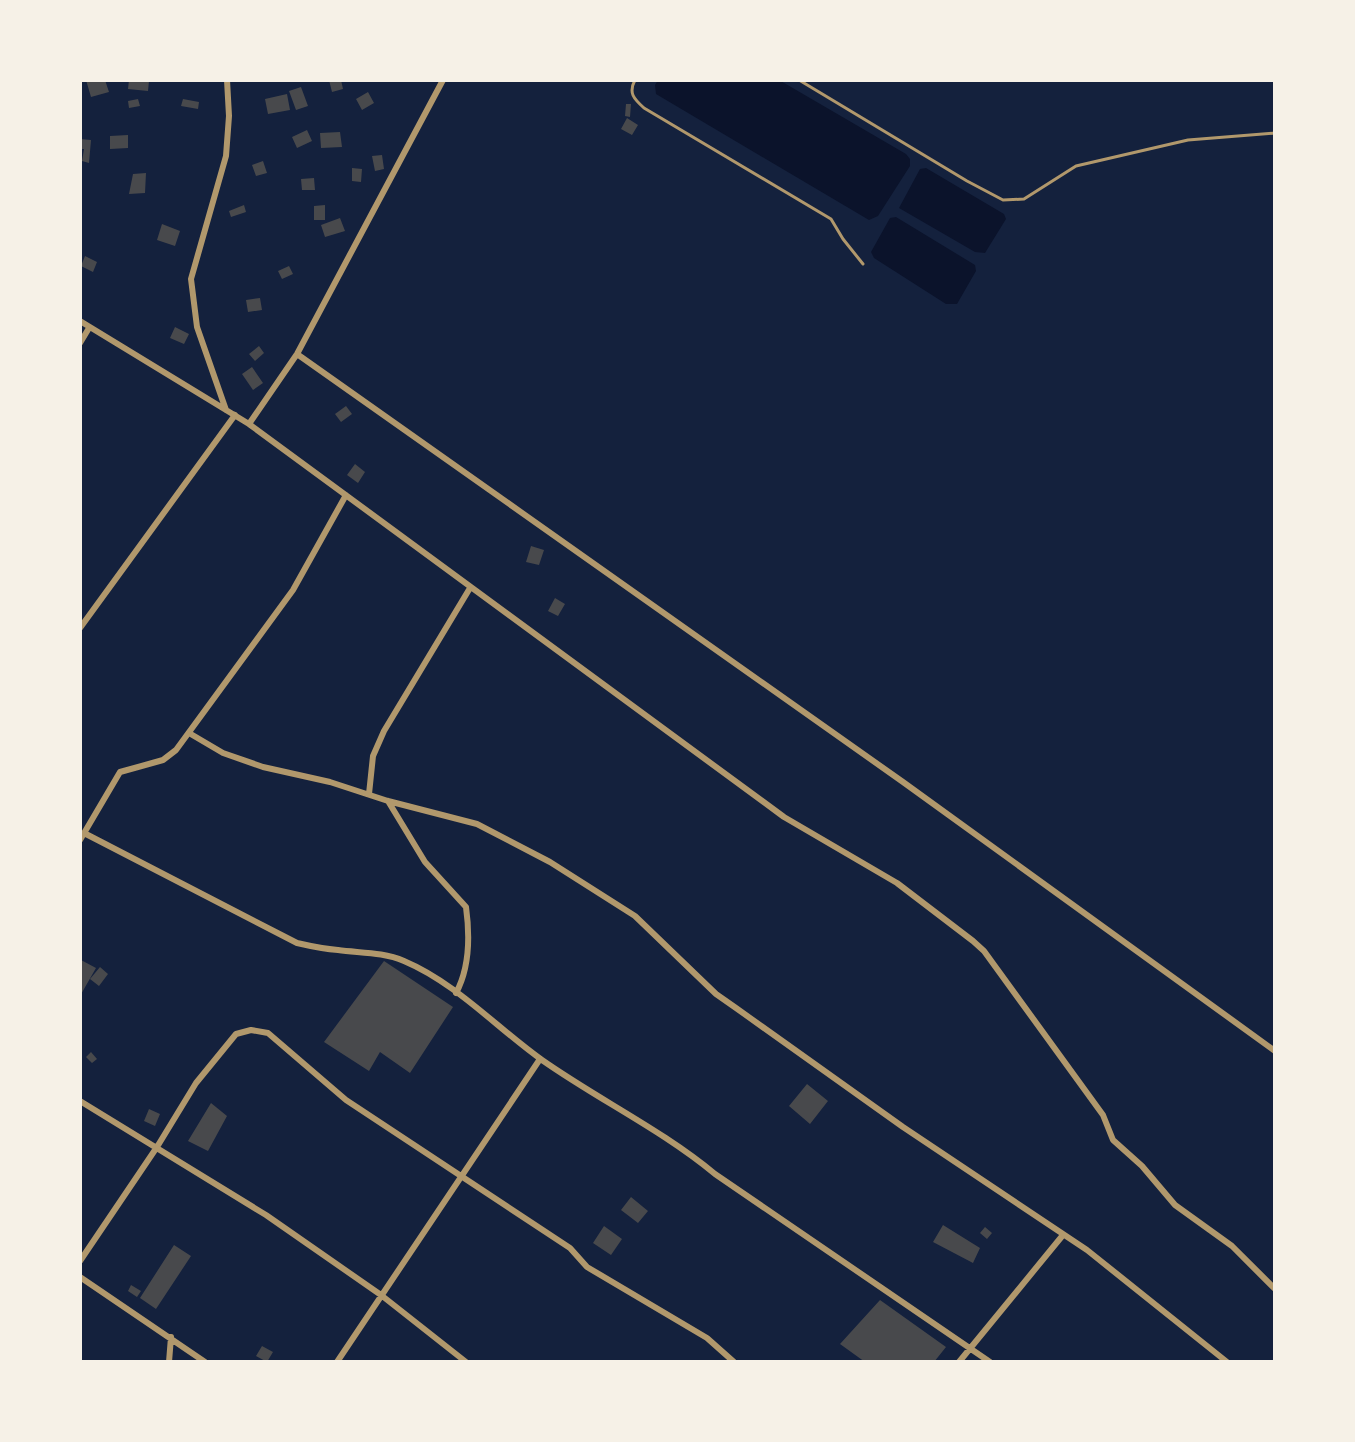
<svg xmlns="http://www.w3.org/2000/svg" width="1355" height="1442" viewBox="0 0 1355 1442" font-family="'Source Serif 4',serif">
	<rect width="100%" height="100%" fill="#14213d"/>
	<!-- water -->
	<path fill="#0b132b" d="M658,80H779L906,154L910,159V166L878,216L869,220L656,94L655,85Z
		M926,168L1004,214L1006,219L985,253L975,252L899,208L920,169Z
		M896,217L975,265L976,271L957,304H946L874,258L871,252L890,218Z"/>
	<!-- building -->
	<path fill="#48494c" d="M86,80H105L109,92L91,97Z
		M129,80L149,81L148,91L128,89Z
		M329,80H341L343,89L332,92Z
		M301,87L308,106L296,110L289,91Z
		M368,92L374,103L362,110L356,99Z
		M287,94L290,110L268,114L265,99Z
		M138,99L140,106L129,108L128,101Z
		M183,99L199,102L198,109L181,106Z
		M626,104H631L630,117L625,116Z
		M627,118L638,125L632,135L621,129Z
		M307,130L312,141L297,148L292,137Z
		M340,132L342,147L321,148L320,133Z
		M128,135V148L110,149V136Z
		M80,139L91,140L89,163L82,161L84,149H80Z
		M382,155L384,169L375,171L372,156Z
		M263,161L267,173L256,176L252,165Z
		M352,168L362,169L361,182L352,181Z
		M146,173L145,193L129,194L133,174Z
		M314,178L315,190H302L301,179Z
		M244,205L246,212L231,217L229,211Z
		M325,205V220H314V206Z
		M340,218L345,231L325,237L321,225Z
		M162,224L180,231L175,246L157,240Z
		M85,256L97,262L93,272L81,266Z
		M289,266L293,274L282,279L278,271Z
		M260,298L262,310L248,312L246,300Z
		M175,327L189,334L184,344L170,338Z
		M259,346L264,353L255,361L249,354Z
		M252,367L263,383L253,390L242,374Z
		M346,406L352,414L341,422L335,414Z
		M355,464L365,472L358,483L347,475Z
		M531,546L544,550L539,565L526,562Z
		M555,598L565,604L558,616L548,611Z
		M81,960L96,968L80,996V962Z
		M384,961L453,1007L410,1073L380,1052L369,1071L324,1042Z
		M100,967L108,974L99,986L90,979Z
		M91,1052L97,1059L92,1063L86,1057Z
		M807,1084L828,1101L810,1124L789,1106Z
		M211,1103L227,1116L208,1151L188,1141Z
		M149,1109L160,1114L155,1126L144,1121Z
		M631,1197L648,1211L638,1223L621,1210Z
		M943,1225L980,1248L973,1263L933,1242Z
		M604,1226L622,1239L611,1255L593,1243Z
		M985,1227L992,1233L987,1239L980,1233Z
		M174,1245L191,1256L156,1309L140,1298Z
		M131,1285L141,1291L137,1297L128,1291Z
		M880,1300L946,1347L934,1362H865L840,1344Z
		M262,1346L273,1352L267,1362L256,1356Z"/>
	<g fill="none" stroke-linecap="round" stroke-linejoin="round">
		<!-- service -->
		<path stroke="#b1986c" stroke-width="3" d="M635,80C628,93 634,99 644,108L831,219L843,239L863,264
			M799,80L967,181L1003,200L1024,199L1076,166L1188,140L1275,133"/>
		<!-- minor -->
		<path stroke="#b1986c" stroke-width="6" d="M80,321L249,424L784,817L897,883L973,941L984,951L1103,1115L1113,1140L1142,1166L1175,1205L1232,1246L1275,1289
			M80,343L89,328
			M297,354L903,782L1275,1051
			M226,410L197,327L191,279L226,156L229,116L227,80
			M249,424L297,354L443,80
			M80,628L235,415
			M189,733L223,753L263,767L330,782L388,801L477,824L550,862L635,916L716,994L736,1008L903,1127L1087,1250L1227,1362
			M369,794L373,756L384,731L470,588
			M388,801L425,862L466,907C470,936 470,967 456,993
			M84,833L297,943C310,946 324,949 338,950C361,953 383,952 404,961C456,983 497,1028 542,1060C599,1100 662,1130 715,1174L990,1362
			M80,840L120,772L163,760L176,750L293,590L346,495
			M80,1101L266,1215L381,1295L466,1362
			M80,1261L157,1147L196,1083L236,1034L251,1030L268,1033L346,1100L570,1248L587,1267L707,1338L734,1362
			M80,1277L205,1362
			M169,1362L171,1337
			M337,1362L540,1059
			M959,1362L1063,1235"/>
	</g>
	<!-- border -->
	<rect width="1355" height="1442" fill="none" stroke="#f6f1e7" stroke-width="164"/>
</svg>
